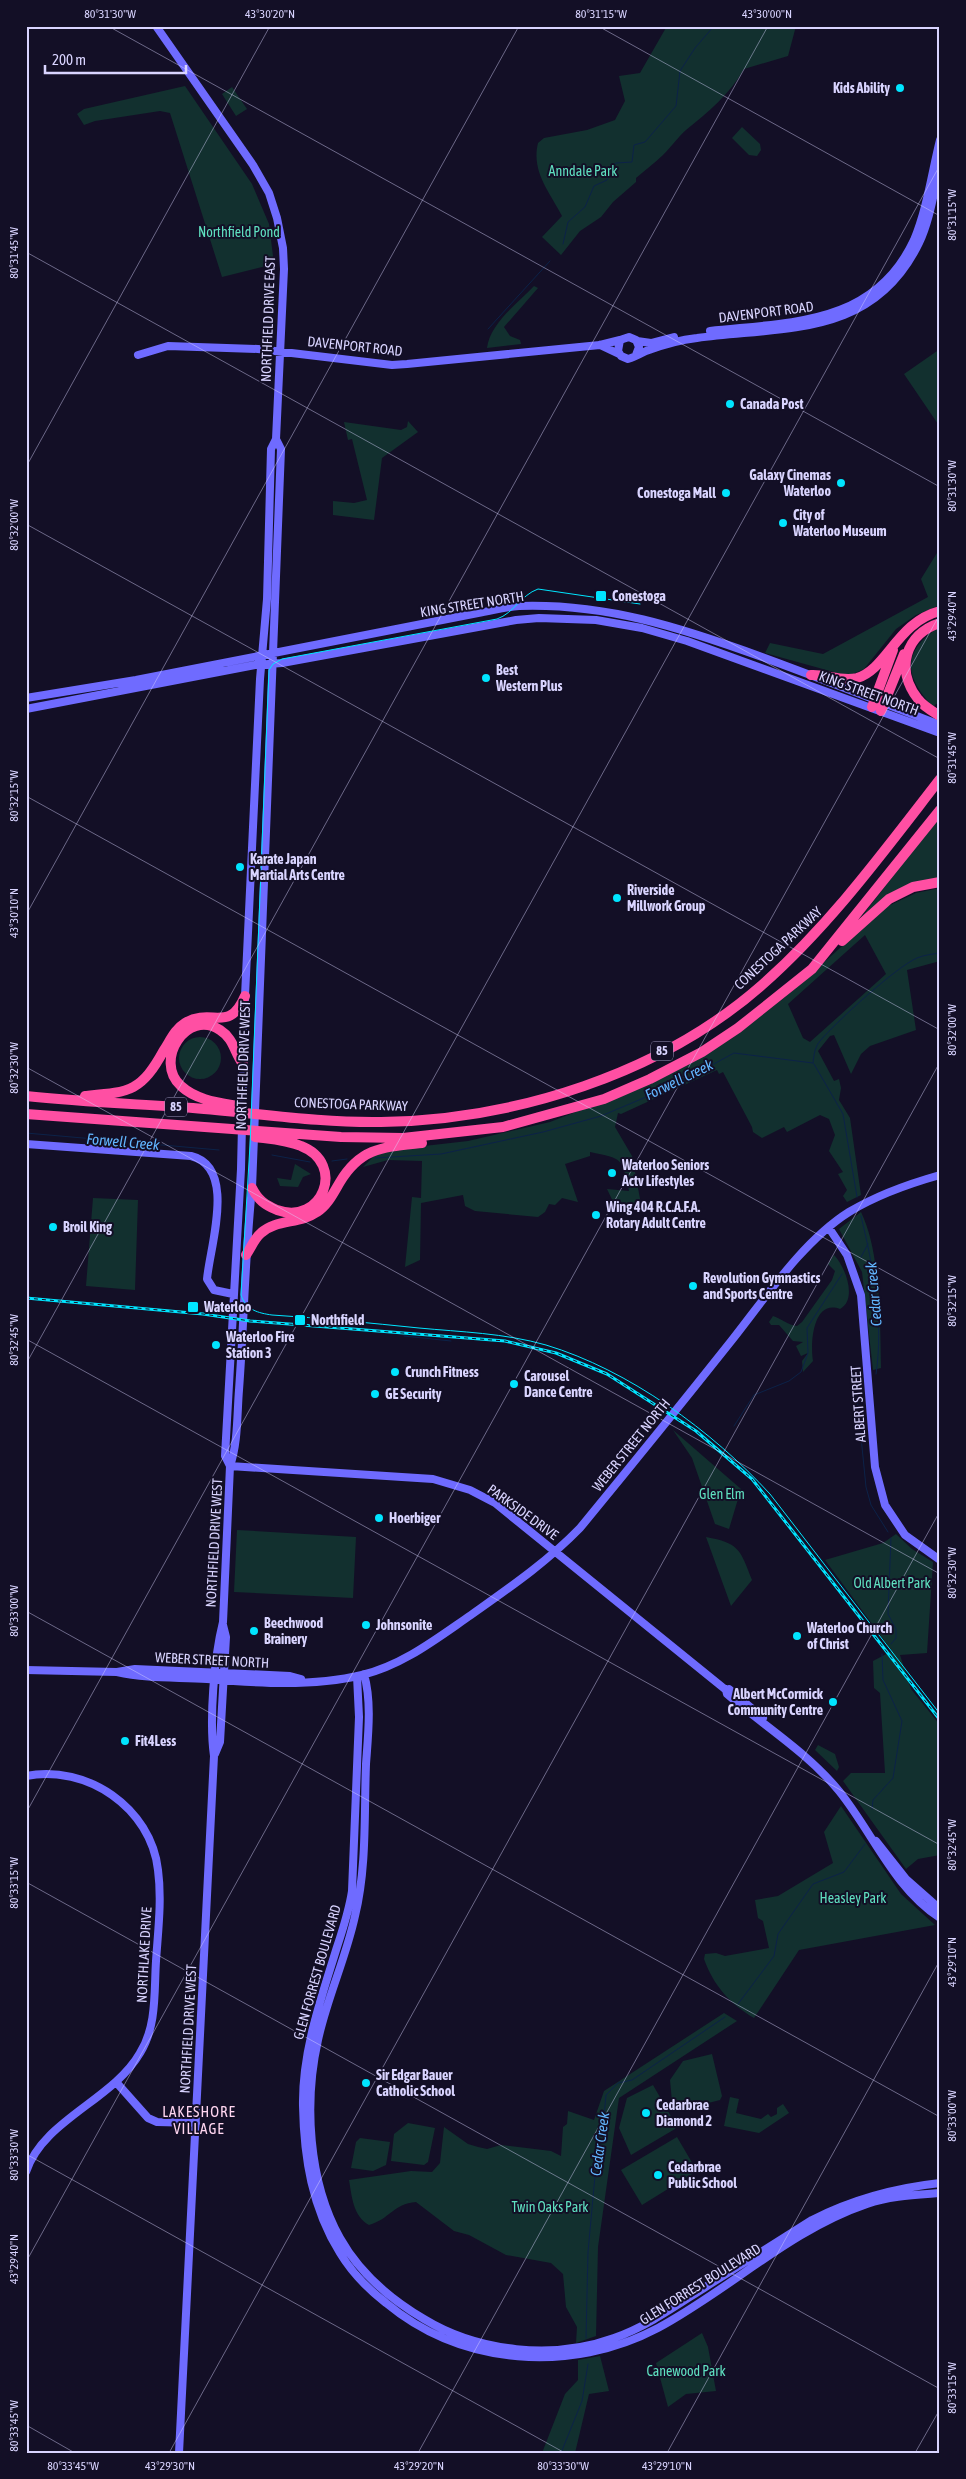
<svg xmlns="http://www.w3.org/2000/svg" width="966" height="2479" viewBox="0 0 966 2479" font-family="'Asap Condensed',sans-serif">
	<rect width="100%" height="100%" fill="#130f26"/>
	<!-- green -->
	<path fill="#12302f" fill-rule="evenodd" d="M667,26H796L788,56L744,69C730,94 708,112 686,130C678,137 671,147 663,155C655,163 645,170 636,178V182L613,202L601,217L580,231L561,255L542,237L562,216C550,192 531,172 538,143L544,138L587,130L615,120L625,101L619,76L640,73Z
		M185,86L252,184L269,224L274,264L222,277L170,113L160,111L95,121L84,125L77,114L84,109Z
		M232,87L247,109L236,116L222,94Z
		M742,127L760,144L761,150L757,156L749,155L732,138Z
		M534,286L538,288L504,327L510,336L520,340L521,344L487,348C490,323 518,303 534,286Z
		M940,349V427L904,374Z
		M408,421L418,432L382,458L374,520L333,515V501L354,503L367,500L352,439L348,440L344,422L401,430L407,427Z
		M940,548V605L916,615L896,629L864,669L848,676L765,653L770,643L823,654L928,597L921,579Z
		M940,626V704H936L933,707C903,675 902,651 940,626Z
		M940,816V879L859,920Z
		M940,888V961L907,970L916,1030L870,1046L861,1054L851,1074L834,1035L830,1036L818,1051L834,1081L839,1079L841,1088L839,1100L850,1118L861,1195L847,1202L843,1196L847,1190L838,1174L843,1172L829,1151L835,1135L829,1119L820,1115L787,1132L784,1127L762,1138L753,1132L752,1127L723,1072L719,1074L717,1070L621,1114L618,1113L615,1127L632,1156L641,1204L619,1214L607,1189L629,1191C622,1157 623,1159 590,1152V1156L565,1164L578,1202L562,1198L555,1205L549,1204L545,1212L538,1217L475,1211L465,1206L463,1195L421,1203L420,1260L405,1267L412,1197L421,1198L422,1161L388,1160L363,1167L374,1156L389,1150L468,1141L550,1122L658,1080L731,1039L785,997L886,907L916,893ZM865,935L886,974L810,1042L803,1038L788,1004Z
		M179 1058a21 21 0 1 1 42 0a21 21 0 1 1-42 0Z
		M295,1164L311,1174L303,1177L298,1187L280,1186L277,1178L291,1180Z
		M93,1198L138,1200L135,1290L86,1286Z
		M861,1212C881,1253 880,1323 881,1368L873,1370L862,1272L839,1229Z
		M834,1255C845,1266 858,1299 840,1309C813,1299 810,1343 813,1361L803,1372L802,1361L808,1353L801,1356L796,1346L803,1342L793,1341L779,1325H771L769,1322L773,1316C782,1319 788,1325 797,1326L802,1322L832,1280L835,1271L828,1264Z
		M673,1430L741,1489L729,1529L715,1524L692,1458Z
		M237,1530L356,1537L353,1598L234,1592Z
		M896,1534L912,1549L933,1562L927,1653L900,1655L911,1689L940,1725V1855L918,1859L906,1869L843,1781L851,1773H885L880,1693L874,1688L873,1661L892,1651L825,1560L883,1543Z
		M706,1537C739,1543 740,1549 752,1580L731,1606Z
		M818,1745L835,1754L839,1767L837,1771L815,1750Z
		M841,1806L901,1894L935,1925L799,1950L754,2018C729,2003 714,1986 704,1959L705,1954L716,1953L725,1956L769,1948L763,1921L758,1918L755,1900L778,1896L833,1863L824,1832Z
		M724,2013L737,2021L619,2098L598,2247L596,2336L576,2343L577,2327L566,2307L563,2274L551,2263L506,2255L469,2235L454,2231L416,2202C393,2204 390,2219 369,2225C353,2216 352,2197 349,2180L411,2171L432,2172L440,2163L444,2127L468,2144L478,2147L487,2149L501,2145L551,2151L561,2156L563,2127L567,2124L568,2111L594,2120L604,2091Z
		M712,2054L722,2096L720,2100L673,2112L670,2080L683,2061Z
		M653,2085L676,2125L675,2129L631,2155L619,2128L627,2098Z
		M730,2097L739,2099L736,2113L761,2119L768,2114L771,2117L777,2114V2108L783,2104L789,2113L759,2133L724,2126Z
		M408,2123L435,2128L428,2162L424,2165L391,2161L394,2134Z
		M677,2137L697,2171L642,2205L621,2170Z
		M360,2138L390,2142L386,2165L373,2171L351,2168L356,2142Z
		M702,2333L708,2347L716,2391L686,2394L668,2407L656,2363Z
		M600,2356L609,2391L589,2394L575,2453H542L565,2394L578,2380V2360Z"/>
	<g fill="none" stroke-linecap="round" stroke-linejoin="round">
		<!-- stream -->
		<path stroke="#0c2248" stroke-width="1" d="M563,244L568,222L585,207L594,186L607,180L611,168L616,163L632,162L634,145L645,142L676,106L680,71L695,48L714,26
			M488,329L550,261
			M813,1063C814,1054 815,1047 820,1041C836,1022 896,967 917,958C924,955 933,954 940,953
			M814,1064L843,1114L857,1197
			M674,1078L677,1083
			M26,1133L219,1150
			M272,1155L310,1162
			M375,1158L441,1154L543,1132L601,1116L677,1084L734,1053L813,1063
			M332,1161L347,1159
			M861,1216C873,1266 884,1322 876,1374
			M861,1257L868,1244
			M404,1336L451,1341
			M857,1397L866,1487L871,1505L888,1532
			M734,1426L754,1395L789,1381L801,1372L808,1353L807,1328L842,1274
			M891,1644L896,1638V1629L888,1614L891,1538
			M872,1809L873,1800L893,1778L902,1721L883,1680L882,1654
			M738,2004L774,1956L778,1934L813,1884L844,1872L865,1844
			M586,2338L588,2252L599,2132L603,2126L606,2095L618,2083L632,2080L725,2017
			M561,2453L582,2401L588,2364"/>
		<!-- secondary -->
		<path stroke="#6f6bff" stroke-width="8" d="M156,26L253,165L269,193L277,218L283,248L284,269L276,439L271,449L267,599L260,679L245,996L241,1169L225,1456L230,1466
			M710,331C790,322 874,326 914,240C927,209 932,172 940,140
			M637,341L651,343L674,337
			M600,345L619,354
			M138,355L168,346L258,349L392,365L407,364L600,345L620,340
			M636,355L639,347L636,340L629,337L620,340L618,351L621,356L628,359C635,357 640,354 646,351C662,345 679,340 697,338C785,326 873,338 919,243C930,220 934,191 940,166
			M26,698L136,680L478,613C491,611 505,607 519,606C606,603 682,628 762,657C822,679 881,702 940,725
			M26,709L255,665L282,663L516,620L539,618L596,620L642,628L687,641L940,733
			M26,1144L191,1156C237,1167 210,1246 207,1279L214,1290L233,1294
			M829,1228L847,1255L861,1295L875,1467L885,1505L905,1535L940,1560
			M230,1466L433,1479L470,1490L495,1503L726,1690L727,1694C764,1726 807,1752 839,1791C873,1833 893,1887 940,1918
			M26,1670L117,1672L135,1669L290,1676L301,1679
			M117,1672C147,1679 177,1677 207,1679C256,1683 313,1687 362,1675C403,1665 436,1639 471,1615C509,1588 547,1562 580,1528C631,1466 682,1403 732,1340C766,1297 803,1241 849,1212C877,1195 908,1184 940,1175
			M364,1674C372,1702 368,1736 366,1764C364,1814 367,1867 355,1916C346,1958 327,1998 318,2040C304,2102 308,2181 340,2238C359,2272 390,2299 424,2319C478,2352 553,2360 614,2338C648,2326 677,2305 707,2286C742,2264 777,2242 812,2220C853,2199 894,2188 940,2183
			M357,1676L359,1717L352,1891C349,1911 343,1929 337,1947C321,1999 302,2051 303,2106C304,2158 312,2208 340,2253C352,2273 368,2289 386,2303C462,2366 571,2374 658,2328C729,2290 790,2230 867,2204C890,2196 915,2195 940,2193
			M726,1690L729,1689L763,1718
			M215,1754L220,1742L226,1637L223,1625
			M26,1776C87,1764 151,1808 158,1870C162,1900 158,1931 156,1961C154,1992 157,2026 140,2053C113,2100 43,2120 26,2172
			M876,1841L906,1879L940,1909
			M116,2082L148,2118L157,2122L196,2123
			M179,2453L214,1756C209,1720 214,1658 223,1622L230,1466C238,1443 237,1415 239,1390C244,1323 245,1255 252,1188L281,449L276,439"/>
		<!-- highway -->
		<path stroke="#ff4fa3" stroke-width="10" d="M940,623C905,634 895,670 918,699C923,706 932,711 940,716
			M811,675C826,674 841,682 857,678C887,669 897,622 940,611
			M872,707L893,650
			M881,711L904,654
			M842,941L889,899L913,887L940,882
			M243,1064C234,1052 234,1039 220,1030C187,1008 153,1061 181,1086C197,1101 222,1103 243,1107
			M26,1096C82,1102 138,1104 193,1108C256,1113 319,1123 381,1122C515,1120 661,1074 762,985C831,924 884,851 940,779
			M85,1096C130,1092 141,1092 164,1050C170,1041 175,1029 185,1023C212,1007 229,1034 245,996
			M26,1114L341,1137L403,1138L503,1127L604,1099L650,1079L702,1052L738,1028L812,969L940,810
			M252,1188C258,1200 265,1205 277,1210C322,1226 347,1164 301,1146C287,1140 270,1139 255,1137
			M246,1255C251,1248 254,1239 261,1233C276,1219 300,1224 317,1212C328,1205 334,1192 340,1182C361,1147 384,1147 422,1143"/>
		<!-- tram -->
		<path stroke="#00e5ff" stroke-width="1" d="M640,604L538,589C521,595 514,613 497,619L282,659L273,664L269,670L250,1145L241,1295C246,1310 258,1313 272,1315C321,1318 370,1323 419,1328C461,1332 504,1333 546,1345C629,1370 712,1431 770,1494L940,1714"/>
		<defs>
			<path id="rail" d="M26,1298L203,1314L250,1321L505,1341L556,1353L607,1374L696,1431L752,1479L940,1720"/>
		</defs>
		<!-- rail casing -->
		<use href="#rail" stroke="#00e5ff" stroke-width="3"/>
		<!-- rail -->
		<use href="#rail" stroke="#130f26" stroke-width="1" stroke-dasharray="4" stroke-linecap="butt"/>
	</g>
	<!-- ticks -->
	<path fill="none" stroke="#d9d4ff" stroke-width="1" stroke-opacity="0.45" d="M108,26L940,487M598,26L940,216M26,252L940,759M26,467L270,26M26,524L940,1030M26,796L940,1302M26,915L519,26M26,1067L940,1574M26,1339L940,1845M26,1364L768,26M26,1611L940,2117M26,1813L940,165M26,1882L940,2389M26,2154L565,2453M26,2262L940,614M26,2425L75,2453M169,2453L940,1062M418,2453L940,1511M667,2453L940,1960M915,2453L940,2409"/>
	<!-- markers -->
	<g fill="#00e5ff" stroke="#130f26" stroke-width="2">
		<circle cx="900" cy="88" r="5"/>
		<circle cx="730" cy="404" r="5"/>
		<circle cx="841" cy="483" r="5"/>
		<circle cx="726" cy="493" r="5"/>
		<circle cx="783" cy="523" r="5"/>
		<rect x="595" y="590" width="12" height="12" rx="2.5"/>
		<circle cx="486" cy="678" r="5"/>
		<circle cx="240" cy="867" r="5"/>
		<circle cx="617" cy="898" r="5"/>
		<circle cx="612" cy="1173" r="5"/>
		<circle cx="596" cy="1215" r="5"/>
		<circle cx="53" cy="1227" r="5"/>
		<circle cx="693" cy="1286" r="5"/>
		<rect x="187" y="1301" width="12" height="12" rx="2.5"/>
		<rect x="294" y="1314" width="12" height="12" rx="2.5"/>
		<circle cx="216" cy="1345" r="5"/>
		<circle cx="395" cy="1372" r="5"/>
		<circle cx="514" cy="1384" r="5"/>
		<circle cx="375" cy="1394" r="5"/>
		<circle cx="379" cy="1518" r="5"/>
		<circle cx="366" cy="1625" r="5"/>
		<circle cx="254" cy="1631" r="5"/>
		<circle cx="797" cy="1636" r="5"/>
		<circle cx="833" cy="1702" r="5"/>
		<circle cx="125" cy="1741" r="5"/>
		<circle cx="366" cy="2083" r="5"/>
		<circle cx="646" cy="2113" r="5"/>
		<circle cx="658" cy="2175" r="5"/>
	</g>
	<g text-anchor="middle" stroke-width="4" stroke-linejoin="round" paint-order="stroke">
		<!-- shield labels -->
		<g fill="#130f26" stroke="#9e99be" stroke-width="1">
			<rect x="651" y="1041.5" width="22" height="19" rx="4"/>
			<rect x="165" y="1097.5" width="22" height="19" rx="4"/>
		</g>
		<g font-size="12" font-weight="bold" fill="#d9d4ff">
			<text x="662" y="1055">85</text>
			<text x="176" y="1111">85</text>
		</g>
		<!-- poi labels -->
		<g font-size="14" font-weight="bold" fill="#d9d4ff" stroke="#130f26" text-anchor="start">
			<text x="890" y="93" text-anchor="end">Kids Ability</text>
			<text x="740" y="409">Canada Post</text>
			<text x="831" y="480" text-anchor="end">Galaxy Cinemas<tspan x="831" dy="16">Waterloo</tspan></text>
			<text x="716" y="498" text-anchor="end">Conestoga Mall</text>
			<text x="793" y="520">City of<tspan x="793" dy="16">Waterloo Museum</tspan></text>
			<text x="612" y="601">Conestoga</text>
			<text x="496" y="675">Best<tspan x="496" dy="16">Western Plus</tspan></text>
			<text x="250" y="864">Karate Japan<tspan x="250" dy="16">Martial Arts Centre</tspan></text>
			<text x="627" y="895">Riverside<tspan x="627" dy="16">Millwork Group</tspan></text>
			<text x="622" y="1170">Waterloo Seniors<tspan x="622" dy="16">Actv Lifestyles</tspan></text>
			<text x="606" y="1212">Wing 404 R.C.A.F.A.<tspan x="606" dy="16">Rotary Adult Centre</tspan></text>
			<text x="63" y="1232">Broil King</text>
			<text x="703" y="1283">Revolution Gymnastics<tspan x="703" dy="16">and Sports Centre</tspan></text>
			<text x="204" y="1312">Waterloo</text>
			<text x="311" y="1325">Northfield</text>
			<text x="226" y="1342">Waterloo Fire<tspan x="226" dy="16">Station 3</tspan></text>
			<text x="405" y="1377">Crunch Fitness</text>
			<text x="524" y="1381">Carousel<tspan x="524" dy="16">Dance Centre</tspan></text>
			<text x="385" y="1399">GE Security</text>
			<text x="389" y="1523">Hoerbiger</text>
			<text x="264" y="1628">Beechwood<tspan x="264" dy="16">Brainery</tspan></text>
			<text x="376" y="1630">Johnsonite</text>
			<text x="807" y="1633">Waterloo Church<tspan x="807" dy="16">of Christ</tspan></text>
			<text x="823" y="1699" text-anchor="end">Albert McCormick<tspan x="823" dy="16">Community Centre</tspan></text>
			<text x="135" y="1746">Fit4Less</text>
			<text x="376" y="2080">Sir Edgar Bauer<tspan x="376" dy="16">Catholic School</tspan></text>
			<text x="656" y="2110">Cedarbrae<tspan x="656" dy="16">Diamond 2</tspan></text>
			<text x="668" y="2172">Cedarbrae<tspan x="668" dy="16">Public School</tspan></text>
		</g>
		<!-- park labels -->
		<g font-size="14" fill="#5fe0c0" stroke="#130f26">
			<text x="583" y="176">Anndale Park</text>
			<text x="239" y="237">Northfield Pond</text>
			<text x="722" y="1499">Glen Elm</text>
			<text x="892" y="1588">Old Albert Park</text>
			<text x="853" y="1903">Heasley Park</text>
			<text x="550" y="2212">Twin Oaks Park</text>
			<text x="686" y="2376">Canewood Park</text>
		</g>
		<!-- street labels -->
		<g font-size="14" fill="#d9d4ff" stroke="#130f26">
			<text transform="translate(766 312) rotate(-7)" y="5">DAVENPORT ROAD</text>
			<text transform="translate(268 319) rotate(-88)" y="5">NORTHFIELD DRIVE EAST</text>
			<text transform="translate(355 346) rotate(6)" y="5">DAVENPORT ROAD</text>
			<text transform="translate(472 604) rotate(-9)" y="5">KING STREET NORTH</text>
			<text transform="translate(869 693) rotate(20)" y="5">KING STREET NORTH</text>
			<text transform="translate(778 948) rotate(-43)" y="5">CONESTOGA PARKWAY</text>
			<text transform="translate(243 1065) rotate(-88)" y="5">NORTHFIELD DRIVE WEST</text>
			<text transform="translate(351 1104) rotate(2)" y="5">CONESTOGA PARKWAY</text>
			<text transform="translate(858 1404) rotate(-94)" y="5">ALBERT STREET</text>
			<text transform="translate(631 1445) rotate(-51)" y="5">WEBER STREET NORTH</text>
			<text transform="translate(523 1512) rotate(36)" y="5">PARKSIDE DRIVE</text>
			<text transform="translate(214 1543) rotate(-87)" y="5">NORTHFIELD DRIVE WEST</text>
			<text transform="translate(212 1660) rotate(3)" y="5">WEBER STREET NORTH</text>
			<text transform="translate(144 1955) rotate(-87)" y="5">NORTHLAKE DRIVE</text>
			<text transform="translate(317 1972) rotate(-74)" y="5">GLEN FORREST BOULEVARD</text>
			<text transform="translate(188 2029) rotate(-87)" y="5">NORTHFIELD DRIVE WEST</text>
			<text transform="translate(700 2284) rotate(-32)" y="5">GLEN FORREST BOULEVARD</text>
		</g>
		<!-- water labels -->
		<g font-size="15" font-style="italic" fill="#62b6ff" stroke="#130f26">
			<text transform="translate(679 1080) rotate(-26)" y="5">Forwell Creek</text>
			<text transform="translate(123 1142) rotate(5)" y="5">Forwell Creek</text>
			<text transform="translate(874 1294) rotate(-95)" y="5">Cedar Creek</text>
			<text transform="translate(600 2144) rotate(-82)" y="5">Cedar Creek</text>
		</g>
		<!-- neighbourhood labels -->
		<g font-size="15" letter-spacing="1" fill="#ffd6f0" stroke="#130f26">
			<text x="199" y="2117">LAKESHORE<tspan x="199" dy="17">VILLAGE</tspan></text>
		</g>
	</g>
	<!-- border -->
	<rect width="966" height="2479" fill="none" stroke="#130f26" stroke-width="55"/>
	<!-- scale -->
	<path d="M45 65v8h141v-8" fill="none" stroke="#d9d4ff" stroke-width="2.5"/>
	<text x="52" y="65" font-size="15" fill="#d9d4ff" stroke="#130f26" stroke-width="4" paint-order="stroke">200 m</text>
	<rect x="28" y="28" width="910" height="2424" fill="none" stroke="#d9d4ff" stroke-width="2"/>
	<g font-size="12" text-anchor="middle" fill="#d9d4ff">
		<text x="110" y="18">80°31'30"W</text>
		<text x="270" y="18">43°30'20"N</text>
		<text x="601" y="18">80°31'15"W</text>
		<text x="767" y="18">43°30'00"N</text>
		<text transform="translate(952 215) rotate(-90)" y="4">80°31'15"W</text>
		<text transform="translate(14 253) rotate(-90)" y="4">80°31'45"W</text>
		<text transform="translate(952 486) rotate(-90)" y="4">80°31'30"W</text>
		<text transform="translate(14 525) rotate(-90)" y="4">80°32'00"W</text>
		<text transform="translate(952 616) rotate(-90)" y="4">43°29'40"N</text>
		<text transform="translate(952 758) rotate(-90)" y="4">80°31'45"W</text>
		<text transform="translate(14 796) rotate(-90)" y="4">80°32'15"W</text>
		<text transform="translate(14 913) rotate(-90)" y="4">43°30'10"N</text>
		<text transform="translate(952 1030) rotate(-90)" y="4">80°32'00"W</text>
		<text transform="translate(14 1068) rotate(-90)" y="4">80°32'30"W</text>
		<text transform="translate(952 1301) rotate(-90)" y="4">80°32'15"W</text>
		<text transform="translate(14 1340) rotate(-90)" y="4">80°32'45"W</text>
		<text transform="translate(952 1573) rotate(-90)" y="4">80°32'30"W</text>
		<text transform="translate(14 1611) rotate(-90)" y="4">80°33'00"W</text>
		<text transform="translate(952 1845) rotate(-90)" y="4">80°32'45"W</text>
		<text transform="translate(14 1883) rotate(-90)" y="4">80°33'15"W</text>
		<text transform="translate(952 1962) rotate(-90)" y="4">43°29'10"N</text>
		<text transform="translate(952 2116) rotate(-90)" y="4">80°33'00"W</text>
		<text transform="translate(14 2155) rotate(-90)" y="4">80°33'30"W</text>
		<text transform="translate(14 2259) rotate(-90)" y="4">43°29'40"N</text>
		<text transform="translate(952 2388) rotate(-90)" y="4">80°33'15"W</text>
		<text transform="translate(14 2426) rotate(-90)" y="4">80°33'45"W</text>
		<text x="73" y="2470">80°33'45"W</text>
		<text x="170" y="2470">43°29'30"N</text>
		<text x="419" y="2470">43°29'20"N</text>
		<text x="563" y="2470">80°33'30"W</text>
		<text x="667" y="2470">43°29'10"N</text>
	</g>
</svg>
